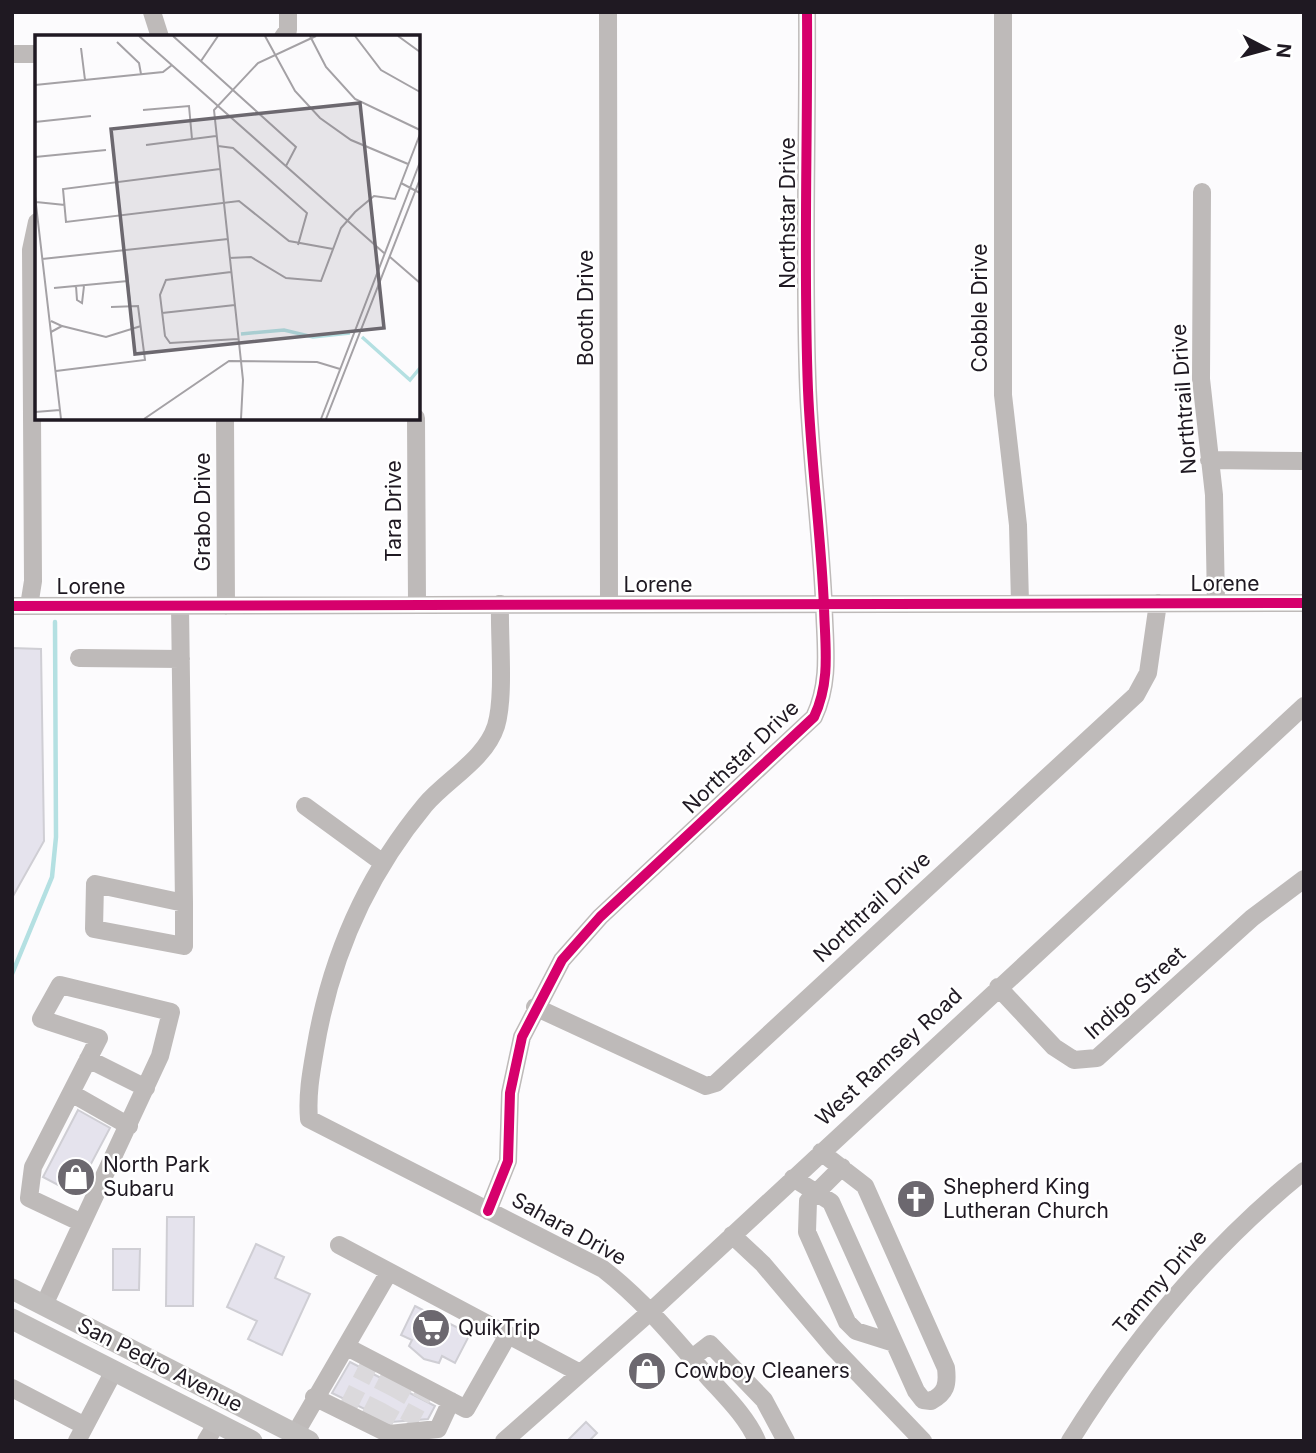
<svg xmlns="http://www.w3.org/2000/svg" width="1316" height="1453" viewBox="0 0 1316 1453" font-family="Inter,sans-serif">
	<rect width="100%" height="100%" fill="#fcfbfd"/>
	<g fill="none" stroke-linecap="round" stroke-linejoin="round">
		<!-- stream -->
		<path stroke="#b4e0e2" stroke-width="4.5" d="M12,974L52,877L56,837L55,622"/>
	</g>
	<!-- building -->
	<path fill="#e5e3ed" stroke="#cfced4" stroke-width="2" d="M12,648L41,649L44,841L12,898Z
		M78,1110L110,1128L75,1194L43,1177Z
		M167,1217H194L193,1306H166Z
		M256,1244L284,1257L275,1278L310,1294L282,1355L248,1339L257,1321L227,1307Z
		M113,1249H140L139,1290H113Z
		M415,1306L470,1334L455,1363L442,1356L439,1363L424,1359L409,1346L412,1340L401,1335Z
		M350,1362L435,1406L428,1419L391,1422L332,1393Z
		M586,1422L597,1433L589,1441H567Z"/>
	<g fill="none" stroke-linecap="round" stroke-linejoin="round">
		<!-- minor-tunnel -->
		<path stroke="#dbd9dc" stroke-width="18" stroke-dasharray="18 9" stroke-linecap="butt" d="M349,1405L368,1367
			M370,1416L389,1378
			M383,1423L404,1386
			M408,1423L423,1395"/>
		<!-- minor -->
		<path stroke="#bebab9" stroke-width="18" d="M152,12L160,37
			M608,12L609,604
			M1003,12V395L1018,525L1020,603
			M283,37L288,30V12
			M12,54H37
			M1202,192L1201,379L1214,495L1216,603
			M225,418L226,606
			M416,418L417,604
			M1209,460L1304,461
			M500,604C499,637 505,697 496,726C485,760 447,779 425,805C366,876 330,959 315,1050C311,1073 307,1095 309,1119L603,1269C643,1300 675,1339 708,1377C725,1396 747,1417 757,1441
			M12,606L1304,603
			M29,606L33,581L31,250L37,222
			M180,606L184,903L95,884L94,929L184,946V903
			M79,658L181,659
			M305,806L383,863
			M998,987L1054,1047L1074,1060L1097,1058L1252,918L1304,879
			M535,1007L706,1086L716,1083L1136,695L1148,673L1158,603
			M88,1059L146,1088
			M71,1093L129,1126
			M842,1167L808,1201L807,1232L847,1322L856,1331L894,1343
			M793,1178L831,1202L916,1391L923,1400L931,1401C946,1393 948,1385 946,1368L865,1186L821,1152
			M488,1211L508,1161L510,1093L522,1037L562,960L600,917L814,717C831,681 825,646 824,607C821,535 811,463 808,390C803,265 808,138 807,12
			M732,1235L763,1264L833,1347L923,1441
			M339,1245L580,1373
			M44,1305L160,1056L171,1012L60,985L41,1019L99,1038L33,1167L29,1198L82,1223
			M347,1347L466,1409L508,1335
			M692,1358L710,1344L764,1400L786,1441
			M12,1388L85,1426
			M314,1397L389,1434L438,1429L451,1401
			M295,1434L389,1272
			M77,1441L114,1371
			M206,1441L217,1423
			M504,1441L650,1312L1304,706
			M1070,1441C1134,1338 1210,1247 1304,1171"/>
		<!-- major -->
		<path stroke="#c0bdbc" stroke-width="21" d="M12,1289L309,1441
			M12,1319L252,1441"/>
		<defs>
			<path id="cycleway" d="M12,606L1304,603
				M488,1211L508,1161L510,1093L522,1037L562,960L600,917L814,717C831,681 825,646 824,607C821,535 811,463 808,390C803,265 808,138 807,12"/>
		</defs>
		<!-- cycleway casing -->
		<use href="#cycleway" stroke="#fff" stroke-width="15"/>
		<!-- cycleway -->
		<use href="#cycleway" stroke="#d6006c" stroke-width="10"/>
	</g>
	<!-- icons -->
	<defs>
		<symbol id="shop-disc" viewBox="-11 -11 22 22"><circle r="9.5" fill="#6c686f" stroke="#fff"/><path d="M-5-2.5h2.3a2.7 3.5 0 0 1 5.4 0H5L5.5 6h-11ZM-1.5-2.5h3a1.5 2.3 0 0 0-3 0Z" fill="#fff"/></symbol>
		<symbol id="church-disc" viewBox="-11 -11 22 22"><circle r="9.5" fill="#6c686f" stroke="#fff"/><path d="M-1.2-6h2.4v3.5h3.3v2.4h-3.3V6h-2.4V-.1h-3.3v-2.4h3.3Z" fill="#fff"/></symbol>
		<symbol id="supermarket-disc" viewBox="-11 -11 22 22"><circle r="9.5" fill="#6c686f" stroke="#fff"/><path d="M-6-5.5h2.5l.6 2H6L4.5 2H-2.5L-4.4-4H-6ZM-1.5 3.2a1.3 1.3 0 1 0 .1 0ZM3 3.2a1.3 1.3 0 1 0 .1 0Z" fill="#fff"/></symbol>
	</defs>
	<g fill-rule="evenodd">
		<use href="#shop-disc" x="54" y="1155" width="44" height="44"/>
		<use href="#church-disc" x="894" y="1177" width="44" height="44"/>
		<use href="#supermarket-disc" x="409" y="1306" width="44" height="44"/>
		<use href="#shop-disc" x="625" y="1349" width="44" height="44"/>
	</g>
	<g text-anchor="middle" stroke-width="5" stroke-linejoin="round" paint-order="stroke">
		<!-- street labels -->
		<g font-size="21" fill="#1f1922" stroke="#fff">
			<text transform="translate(788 213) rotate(-90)" y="7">Northstar Drive</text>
			<text transform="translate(586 308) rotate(-90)" y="7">Booth Drive</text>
			<text transform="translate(980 308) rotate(-90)" y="7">Cobble Drive</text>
			<text transform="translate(1184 399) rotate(-94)" y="7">Northtrail Drive</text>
			<text transform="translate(394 511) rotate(-90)" y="7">Tara Drive</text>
			<text transform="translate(203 512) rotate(-90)" y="7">Grabo Drive</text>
			<text x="1225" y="591">Lorene</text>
			<text x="658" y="592">Lorene</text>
			<text x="91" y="594">Lorene</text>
			<text transform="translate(741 757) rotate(-44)" y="7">Northstar Drive</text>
			<text transform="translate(872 907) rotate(-43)" y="7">Northtrail Drive</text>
			<text transform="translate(1135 993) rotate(-42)" y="7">Indigo Street</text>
			<text transform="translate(889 1057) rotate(-43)" y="7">West Ramsey Road</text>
			<text transform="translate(569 1229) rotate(29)" y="7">Sahara Drive</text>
			<text transform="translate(1160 1282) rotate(-49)" y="7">Tammy Drive</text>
			<text transform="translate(160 1365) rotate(27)" y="7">San Pedro Avenue</text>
		</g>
		<!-- poi labels -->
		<g font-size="21" fill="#1f1922" stroke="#fff" text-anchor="start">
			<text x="103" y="1172">North Park<tspan x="103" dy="24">Subaru</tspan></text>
			<text x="943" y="1194">Shepherd King<tspan x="943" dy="24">Lutheran Church</tspan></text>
			<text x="458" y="1335">QuikTrip</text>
			<text x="674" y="1378">Cowboy Cleaners</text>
		</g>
	</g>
	<!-- overview -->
	<g transform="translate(35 35)">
		<rect width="385" height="385" fill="#fcfbfd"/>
		<path fill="none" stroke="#b4e0e2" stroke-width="3.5" d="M206,299L249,295L278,302L315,298M327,302L375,345L385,333"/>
		<path fill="none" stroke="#a4a1a5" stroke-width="2" d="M104,1L349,218M138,1L261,112L251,131M230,1L260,56L285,83L316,105L373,129M275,1L291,32L320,64L385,95M320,1L346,35L385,57M363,1L385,17M82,7L104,28L106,39M46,13L50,45M166,26L183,1M0,50L128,37L137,30M108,75L154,71L157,104M0,87L56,81M111,110L181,101M183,111L198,113L272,178L263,210M0,122L71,115M185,134L28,154L31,187L204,166L254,206L298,214M366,148L385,158M0,161L26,384M1,167L30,170M355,222L385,248M194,223L216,222L251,243L286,246L306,193L320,177L339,161L360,164L385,99M7,224L193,204M92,237L95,270M196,237L131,245L125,260L130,301L135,308L203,304M41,251L42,265L47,268L49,251M19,253L93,246M127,278L200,270M27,291L71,302L106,291M16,297L27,291L16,286M21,336L110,325L103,271L76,272M0,377L25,375M109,384L194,326L282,327L305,334M206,384L208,345L179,75L223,28L281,1M286,384L385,127M291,384L385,144"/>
		<path fill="#6c686f" fill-opacity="0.15" stroke="#6c686f" stroke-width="3.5" d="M325,68L349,293L100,319L76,94Z"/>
		<rect width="385" height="385" fill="none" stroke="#1f1922" stroke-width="3.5"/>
	</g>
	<!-- border -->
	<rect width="1316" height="1453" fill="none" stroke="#1f1922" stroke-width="28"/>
	<!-- north arrow -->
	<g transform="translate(1267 49) rotate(96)" stroke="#ffffff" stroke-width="5" paint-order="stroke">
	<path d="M0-5L12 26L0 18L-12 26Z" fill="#1f1922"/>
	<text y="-10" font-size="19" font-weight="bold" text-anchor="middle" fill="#1f1922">N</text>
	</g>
</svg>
